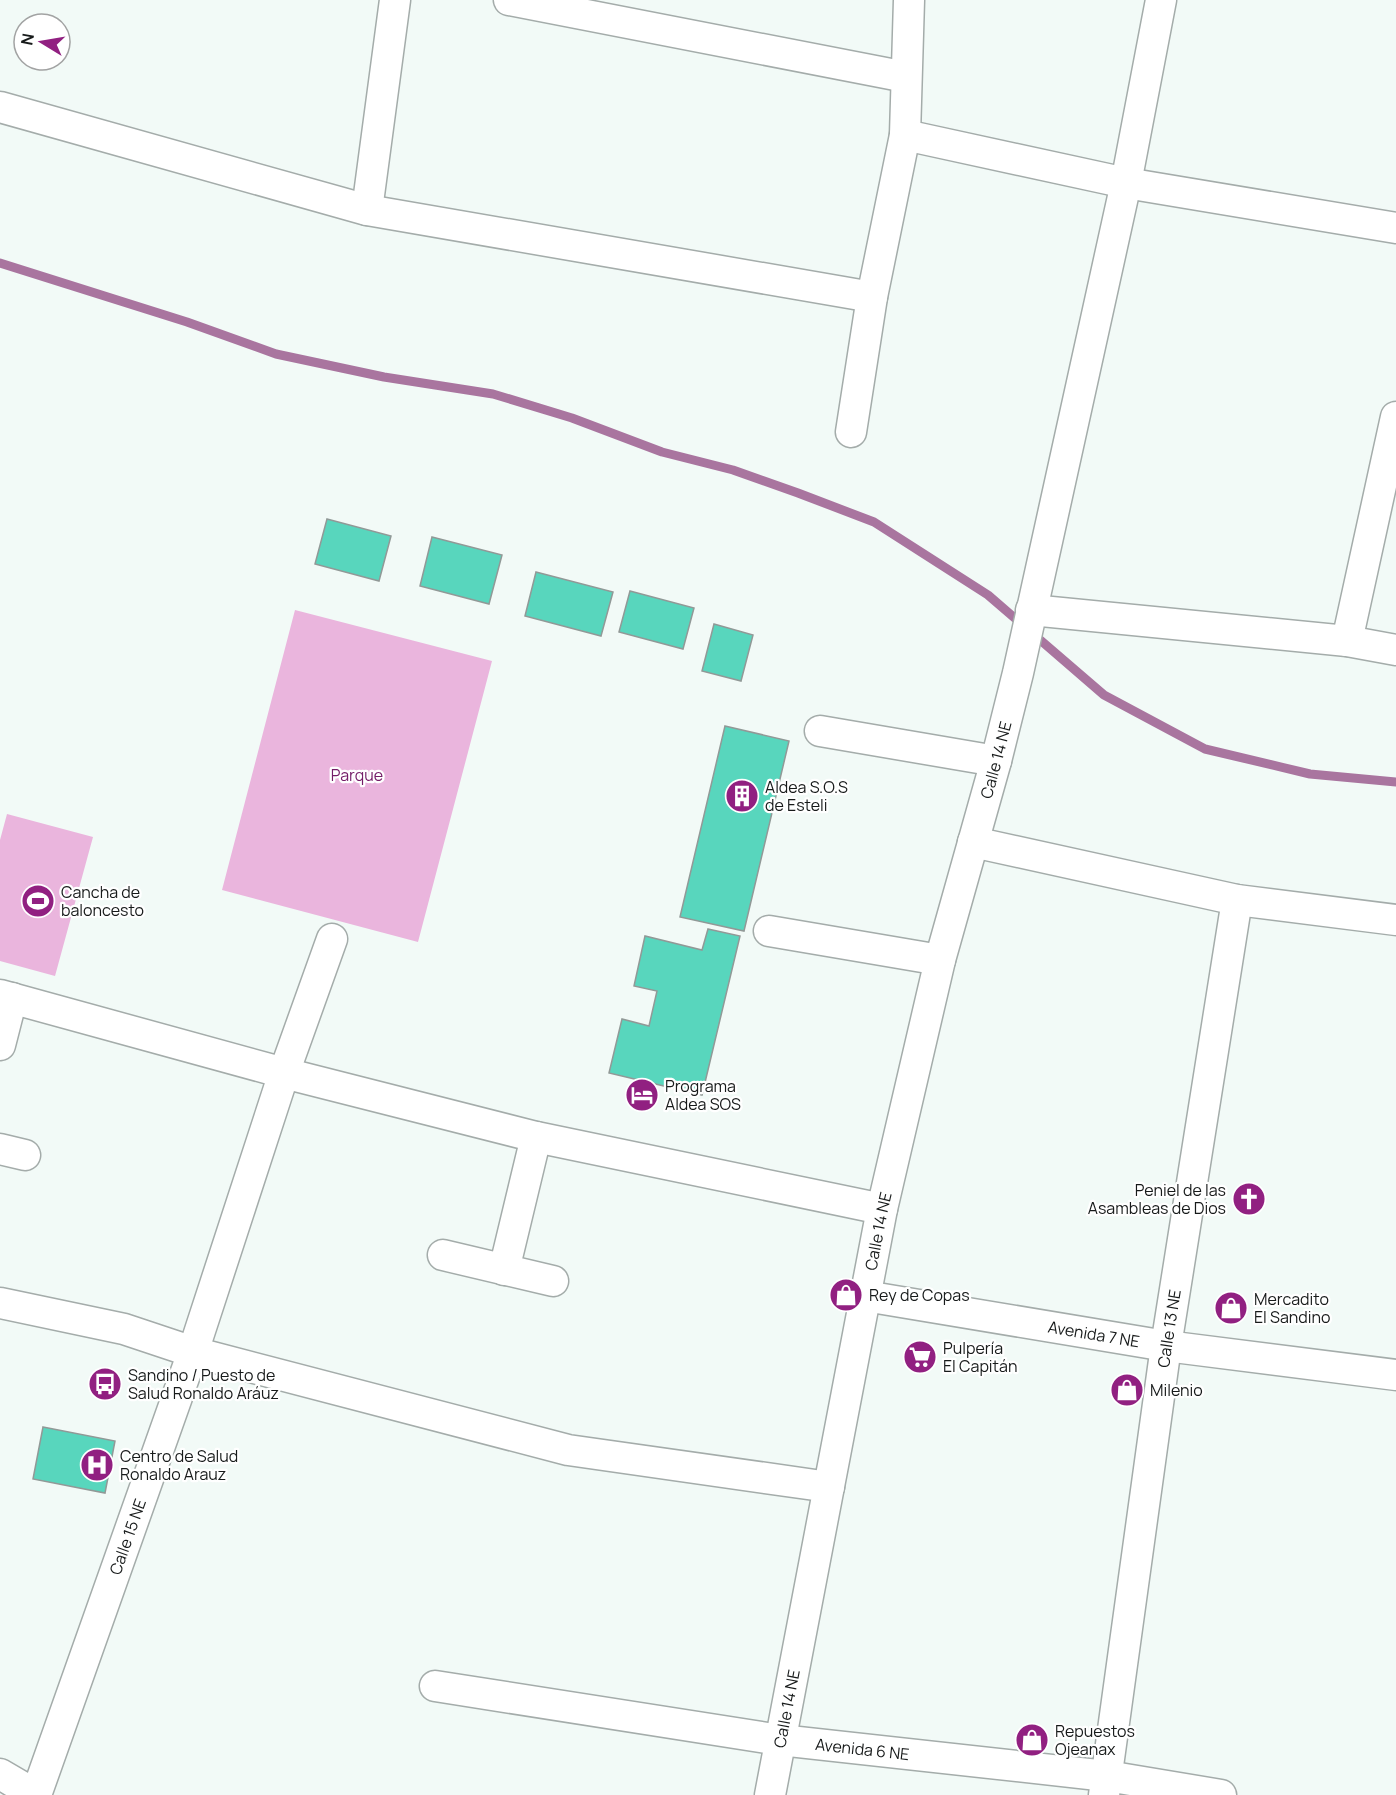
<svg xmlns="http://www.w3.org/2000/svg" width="1396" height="1795" viewBox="0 0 1396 1795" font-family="Manrope,sans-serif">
	<rect width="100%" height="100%" fill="#f2faf7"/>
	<!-- green -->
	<path fill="#eab5dd" d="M295,610L492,661L418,942L222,890Z
		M7,814L93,837L55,976L0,961V840Z"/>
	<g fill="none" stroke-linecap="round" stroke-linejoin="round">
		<!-- stream -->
		<path stroke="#a9759f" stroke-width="9" d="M0,263L187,322L276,354L384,377L493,394L572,418L662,452L733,470L798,493L874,522L988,595L1104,695L1205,749L1310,774L1396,782"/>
	</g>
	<!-- building -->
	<path fill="#58d6bd" stroke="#919997" stroke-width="1.5" d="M327,519L391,536L379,581L315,564Z
		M432,537L502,555L489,604L420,586Z
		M536,572L613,592L601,636L525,616Z
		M630,591L694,608L683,649L619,632Z
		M714,624L753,635L741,681L702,671Z
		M725,726L789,741L744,931L680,917Z
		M708,929L740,936L702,1095L609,1073L622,1019L649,1026L657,991L634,986L645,936L702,950Z
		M43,1427L115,1441L105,1493L33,1479Z"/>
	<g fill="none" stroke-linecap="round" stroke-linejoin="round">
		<defs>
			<g id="street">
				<path d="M509,0L906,77"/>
				<path d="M0,107L367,210L872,297"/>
				<path d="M905,135L1126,183L1396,228"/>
				<path d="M367,210L395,0"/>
				<path d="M851,432L872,297L905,135L909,0"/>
				<path d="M1031,610L1347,641L1396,650"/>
				<path d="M1347,641L1396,417"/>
				<path d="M820,731L996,761"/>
				<path d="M973,842L1237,900L1396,920"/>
				<path d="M769,931L940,960"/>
				<path d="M0,995L284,1073L536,1137L882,1209"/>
				<path d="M0,1045L12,998"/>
				<path d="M0,1149L25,1155"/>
				<path d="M443,1255L553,1281"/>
				<path d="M504,1270L536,1137"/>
				<path id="s1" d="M865,1296L1166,1346L1396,1375"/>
				<path d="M0,1303L124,1329L193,1352L568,1450L829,1487"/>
				<path id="s2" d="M435,1686L780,1740L1107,1776L1221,1795"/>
				<path d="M0,1774L36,1795"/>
				<path id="s3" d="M36,1795L193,1352L284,1073L332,939"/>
				<path id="s4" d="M770,1795L882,1209L940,960L996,761L1018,673L1126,183L1161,0"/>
				<path id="s5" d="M1104,1795L1166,1346L1237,900"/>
			</g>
		</defs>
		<!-- street casing -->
		<use href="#street" stroke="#a4acaa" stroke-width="33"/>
		<!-- street -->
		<use href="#street" stroke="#fff" stroke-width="30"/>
	</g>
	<!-- icons -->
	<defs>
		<symbol id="building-disc" viewBox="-11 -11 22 22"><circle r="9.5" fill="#912081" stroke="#fff"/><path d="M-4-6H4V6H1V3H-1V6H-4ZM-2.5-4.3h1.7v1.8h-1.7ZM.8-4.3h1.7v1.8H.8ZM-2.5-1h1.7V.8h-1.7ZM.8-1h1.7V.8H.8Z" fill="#fff"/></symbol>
		<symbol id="stadium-disc" viewBox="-11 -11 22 22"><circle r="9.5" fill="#912081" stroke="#fff"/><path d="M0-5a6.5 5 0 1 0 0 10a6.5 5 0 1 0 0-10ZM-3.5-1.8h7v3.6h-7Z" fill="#fff"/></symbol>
		<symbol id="hotel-disc" viewBox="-11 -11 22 22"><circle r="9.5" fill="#912081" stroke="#fff"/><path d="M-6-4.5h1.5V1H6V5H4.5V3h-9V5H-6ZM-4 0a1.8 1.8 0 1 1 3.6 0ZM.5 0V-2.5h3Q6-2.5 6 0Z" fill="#fff"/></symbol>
		<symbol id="church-disc" viewBox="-11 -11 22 22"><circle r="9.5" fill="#912081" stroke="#fff"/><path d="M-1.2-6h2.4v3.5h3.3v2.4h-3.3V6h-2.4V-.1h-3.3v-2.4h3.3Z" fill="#fff"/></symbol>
		<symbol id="shop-disc" viewBox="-11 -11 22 22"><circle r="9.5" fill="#912081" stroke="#fff"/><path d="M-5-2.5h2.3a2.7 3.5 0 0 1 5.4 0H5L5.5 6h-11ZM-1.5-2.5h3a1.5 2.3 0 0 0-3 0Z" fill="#fff"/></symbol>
		<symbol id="supermarket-disc" viewBox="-11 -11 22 22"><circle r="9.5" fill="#912081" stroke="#fff"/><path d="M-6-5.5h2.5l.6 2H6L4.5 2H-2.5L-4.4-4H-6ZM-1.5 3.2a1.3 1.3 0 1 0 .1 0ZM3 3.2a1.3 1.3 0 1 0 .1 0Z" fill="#fff"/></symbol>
		<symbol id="bus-disc" viewBox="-11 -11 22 22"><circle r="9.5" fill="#912081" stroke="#fff"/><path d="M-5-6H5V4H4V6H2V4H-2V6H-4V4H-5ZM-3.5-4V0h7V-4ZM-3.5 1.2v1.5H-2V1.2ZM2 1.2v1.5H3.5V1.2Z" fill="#fff"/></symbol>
		<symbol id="hospital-disc" viewBox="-11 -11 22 22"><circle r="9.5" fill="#912081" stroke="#fff"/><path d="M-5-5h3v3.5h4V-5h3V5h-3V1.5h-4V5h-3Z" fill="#fff"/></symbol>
	</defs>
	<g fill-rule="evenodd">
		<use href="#building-disc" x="723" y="777" width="38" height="38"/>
		<use href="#stadium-disc" x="19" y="882" width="38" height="38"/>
		<use href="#hotel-disc" x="623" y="1076" width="38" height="38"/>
		<use href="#church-disc" x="1230" y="1180" width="38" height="38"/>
		<use href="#shop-disc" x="827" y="1276" width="38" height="38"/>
		<use href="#shop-disc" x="1212" y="1289" width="38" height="38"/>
		<use href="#supermarket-disc" x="901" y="1338" width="38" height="38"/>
		<use href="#bus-disc" x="86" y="1365" width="38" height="38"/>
		<use href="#shop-disc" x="1108" y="1371" width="38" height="38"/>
		<use href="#hospital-disc" x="78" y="1446" width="38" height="38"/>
		<use href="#shop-disc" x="1013" y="1721" width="38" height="38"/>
	</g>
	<g text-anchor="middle" stroke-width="4.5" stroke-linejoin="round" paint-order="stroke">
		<!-- street labels -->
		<g font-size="16" fill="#171a1a" stroke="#fff">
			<text dy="6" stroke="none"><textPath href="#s4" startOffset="1060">Calle 14 NE</textPath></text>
			<text dy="6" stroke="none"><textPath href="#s4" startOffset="574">Calle 14 NE</textPath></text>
			<text dy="6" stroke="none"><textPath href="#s5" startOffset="471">Calle 13 NE</textPath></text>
			<text dy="6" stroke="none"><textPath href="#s1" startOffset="232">Avenida 7 NE</textPath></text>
			<text dy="6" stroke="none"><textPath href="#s3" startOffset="274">Calle 15 NE</textPath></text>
			<text dy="6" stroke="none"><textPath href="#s4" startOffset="88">Calle 14 NE</textPath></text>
			<text dy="6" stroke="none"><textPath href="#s2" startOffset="432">Avenida 6 NE</textPath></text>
		</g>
		<!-- park labels -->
		<g font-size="16" fill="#741c67" stroke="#fff">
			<text x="357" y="781">Parque</text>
		</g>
		<!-- poi labels -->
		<g font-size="16" fill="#171a1a" stroke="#fff" text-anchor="start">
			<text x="765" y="793">Aldea S.O.S<tspan x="765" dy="18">de Esteli</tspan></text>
			<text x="61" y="898">Cancha de<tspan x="61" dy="18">baloncesto</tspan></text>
			<text x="665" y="1092">Programa<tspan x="665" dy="18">Aldea SOS</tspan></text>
			<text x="1226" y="1196" text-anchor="end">Peniel de las<tspan x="1226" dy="18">Asambleas de Dios</tspan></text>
			<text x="869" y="1301">Rey de Copas</text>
			<text x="1254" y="1305">Mercadito<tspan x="1254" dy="18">El Sandino</tspan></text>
			<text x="943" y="1354">Pulpería<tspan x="943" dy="18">El Capitán</tspan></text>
			<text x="128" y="1381">Sandino / Puesto de<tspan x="128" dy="18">Salud Ronaldo Aráuz</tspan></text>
			<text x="1150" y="1396">Milenio</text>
			<text x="120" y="1462">Centro de Salud<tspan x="120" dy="18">Ronaldo Arauz</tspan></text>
			<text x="1055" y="1737">Repuestos<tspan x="1055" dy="18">Ojeanax</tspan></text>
		</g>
	</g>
	<!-- north arrow -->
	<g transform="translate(42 42) rotate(281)"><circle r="28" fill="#ffffff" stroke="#a2a3a3" stroke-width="1.5"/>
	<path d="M0-4.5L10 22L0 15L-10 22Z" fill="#912081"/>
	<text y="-9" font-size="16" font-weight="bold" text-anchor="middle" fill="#171a1a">N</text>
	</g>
</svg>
